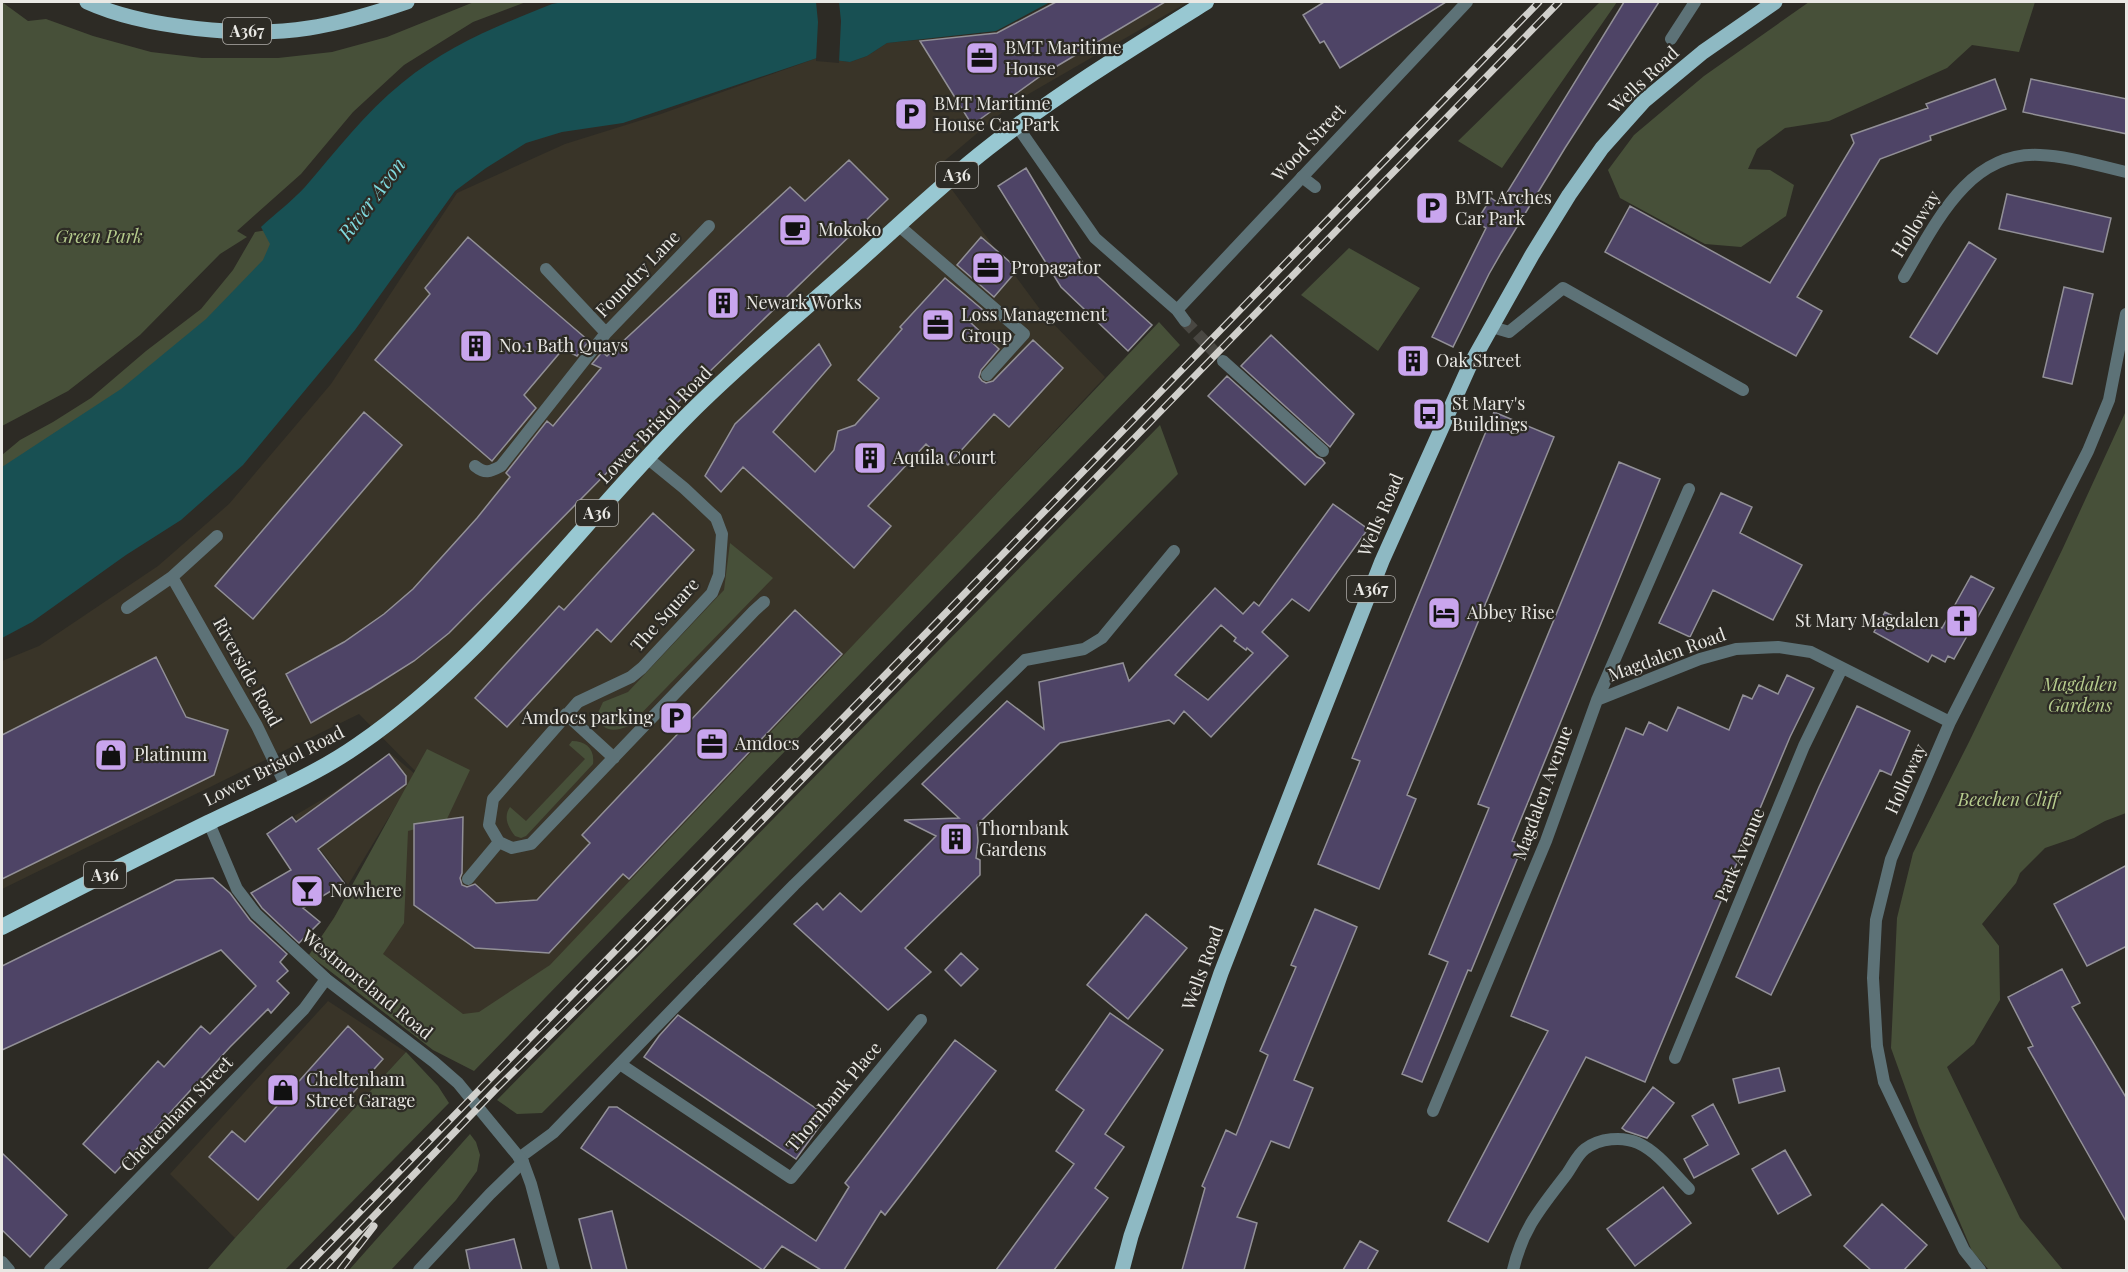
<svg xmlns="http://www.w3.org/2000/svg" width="2128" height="1272" viewBox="0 0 2128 1272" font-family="'Playfair Display',serif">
	<rect width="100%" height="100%" fill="#2d2b25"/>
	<!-- built -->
	<path fill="#393428" d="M1053,2H1188L1013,103L936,168L1042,312L1105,377L551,971L482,1030L415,1036L309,955L425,781L359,714L2,889V661L39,646L158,566L229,504L331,384L457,193L565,144L661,114L817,58L850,62L867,56L887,43L996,32Z
		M390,753L415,774L348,885L294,816L328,796Z
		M328,1001L406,1052L235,1238L170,1174Z"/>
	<!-- green -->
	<path fill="#475039" d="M2,2L28,21L46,19L93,36L151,52L202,58H278L332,52L387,37L474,2H526L473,22L404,65L353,112L301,174L237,231L247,237L220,254L140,335L68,391L2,426Z
		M1600,2H1617L1502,168L1458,141Z
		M1809,2H2035L2019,52L1972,45L1947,68L1829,121L1785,128L1757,149L1748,169L1770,170L1794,185L1786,216L1741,247L1705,244L1620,198L1608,170L1634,135L1704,76Z
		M273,229L281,251L222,320L2,487V455L20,440L53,422L91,398L146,351L201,309L233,270L255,232Z
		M1349,248L1420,288L1378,351L1301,295Z
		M1159,322L1180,345L474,1071L433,1050L309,955L334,918L427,749L470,770L446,821L408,831L404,923L383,954L463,1014L479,1012L550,965Z
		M2126,402V813L2105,821L2074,838L2045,848L2020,873L2016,883L1982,924L1999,946L2000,1000L1974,1044L1947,1067L2020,1218L2063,1270H1989L1972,1251L1919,1126L1891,1048L1897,918L1913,853L1969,742L2063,548L2125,413Z
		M1160,425L1178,474L542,1113L517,1114L497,1100Z
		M730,543L773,578L629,726C614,732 601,732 597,715L603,702L628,692L724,590Z
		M572,741C586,741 595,749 593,764L526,836L521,838L515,836C508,827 503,817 510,807L526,821L585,759L569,745Z
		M406,1052L438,1086L449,1103L285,1270H207L235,1238Z
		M470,1134L476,1142L480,1155L477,1171L456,1200L391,1270H349Z"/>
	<!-- water -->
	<path fill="#185053" d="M563,2H1050L996,31L887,43L867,56L850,62L817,58L623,123L562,132L526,143L486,168L455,191L355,330L243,465L181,520L126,555L32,622L2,638V467L121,389L206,319L263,260L270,244L261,227C275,214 292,201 305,187C336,151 365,113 402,83C449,45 497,26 552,4Z"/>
	<!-- pier -->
	<path fill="#2d2b25" d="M816,2H839L841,21L839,63L816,61L818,22Z"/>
	<!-- building -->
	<path fill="#4e4466" stroke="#929097" stroke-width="1.5" fill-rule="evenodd" d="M1056,2H1165L1042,75L972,125L920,41L997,33Z
		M1324,2H1446L1340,68L1324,41L1320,43L1303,15Z
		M1624,2H1659L1565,148L1501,253L1489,274L1453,347L1432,337L1486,228L1476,222L1491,198L1500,204Z
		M1995,79L2006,109L1930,136L1931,140L1880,159L1797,297L1822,311L1796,356L1605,252L1630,206L1770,283L1854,143L1851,135L1928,108L1926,104Z
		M2031,79L2127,99V134L2023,112Z
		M849,160L888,199L644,435L449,633L414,661L371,688L311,723L286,674L344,642L384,614L413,589L477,518L510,477L506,473L547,421L553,426L601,368L592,364L602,352L607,356L790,187L805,201Z
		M1026,168L1083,263L1152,325L1128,351L1061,287L998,186Z
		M2007,194L2111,218L2103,252L1999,229Z
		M468,237L589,341L577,356L563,349L524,395L536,408L492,461L375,360L430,294L425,288Z
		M981,237L1018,269L994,297L957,265Z
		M1969,242L1996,259L1937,354L1910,337Z
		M945,278L983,310L971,323L999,349L981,370L979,377L982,381L986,383L993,381L1033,340L1063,368L1009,427L994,414L948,465L926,444L868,506L891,526L854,568L743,467L721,492L705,476L735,424L819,344L831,365L773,432L815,472L834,450L838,431L855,425L879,398L858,380L902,329L900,327Z
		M2064,287L2093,294L2072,384L2043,377Z
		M1271,335L1354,414L1330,447L1241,366Z
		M1227,376L1317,457L1322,459L1325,463L1305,485L1208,396Z
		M364,412L402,445L253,619L215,586Z
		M1494,412L1554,437L1407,795L1416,799L1379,889L1318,864L1360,761L1352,758Z
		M1619,462L1660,479L1512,841L1523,845L1471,971L1468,970L1422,1082L1402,1074L1448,962L1429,954L1489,808L1478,804Z
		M1721,493L1752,507L1740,533L1802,565L1773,620L1713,590L1690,637L1659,623Z
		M1333,504L1368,529L1309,611L1292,599L1262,632L1288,656L1211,737L1184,711L1174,724L1169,720L1060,743L977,825L978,841L976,858L980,860V875L905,948L931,972L888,1010L794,924L817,903L823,910L840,893L861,912L936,836L904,820L959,818L922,784L1007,701L1044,729L1039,682L1123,663L1129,681L1215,588L1243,614L1254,602L1259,606ZM1221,625L1236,638L1234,641L1246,650L1247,648L1253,653L1208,700L1175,675Z
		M653,513L694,550L611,642L597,629L507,727L475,698L559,606L564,610Z
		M1971,576L1994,588L1954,659L1948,656L1945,662L1932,655L1928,662L1874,632L1885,612L1915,627L1920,617L1942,628Z
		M795,610L842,654L629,879L623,874L549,953L475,948L414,905V824L463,817L462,873L460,878L462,885L467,887L475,884L496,903L537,900L590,843L582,835Z
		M156,657L186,717L228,730L214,775L2,879V735Z
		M1787,675L1814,688L1790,737L1645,1082L1586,1057L1488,1242L1448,1221L1548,1031L1511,1016L1626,728L1643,735L1649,722L1667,731L1678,707L1729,730L1743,695L1752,699L1759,685L1778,694Z
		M1857,706L1910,731L1891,775L1880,770L1771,995L1736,977L1819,787Z
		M389,754L406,776V784L318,849L344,883L303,908L320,922L299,943L262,908L251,893L291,870L267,834L292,817L296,822Z
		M2127,865V946L2087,966L2054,904Z
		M213,878L230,893L250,920L287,954L280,962L288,971L277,981L289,993L271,1013L268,1009L230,1047L115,1173L83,1144L158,1061L164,1067L201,1026L210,1034L256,986L221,950L2,1050V966L176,880Z
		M1315,909L1357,927L1294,1080L1313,1088L1289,1148L1271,1141L1237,1217L1257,1223L1244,1270H1182L1205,1188L1202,1186L1226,1130L1236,1135L1268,1055L1260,1051L1296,967L1291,965Z
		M1146,914L1187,948L1128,1019L1087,985Z
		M961,953L978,969L961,986L945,970Z
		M2062,969L2080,1003L2072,1007L2127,1099V1223L2028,1048L2033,1046L2008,997Z
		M1110,1013L1163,1050L1105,1134L1124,1147L1095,1188L1108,1198L1054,1270H996L1074,1164L1056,1151L1084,1110L1056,1090Z
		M678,1015L827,1116L796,1159L644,1057L659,1036Z
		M348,1026L383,1059L258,1200L209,1157L232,1131L245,1142Z
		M955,1040L996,1071L885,1215L881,1211L844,1270H821L782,1246L763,1270L581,1148L609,1107H617L816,1241L849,1187L845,1183Z
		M1779,1068L1785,1091L1739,1103L1733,1079Z
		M1653,1087L1674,1103L1647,1138L1626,1131L1622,1128Z
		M1713,1104L1739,1154L1694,1178L1684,1159L1708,1145L1692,1116Z
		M1785,1150L1811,1195L1778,1214L1752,1169Z
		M2,1153L67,1215L30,1257L2,1230Z
		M1663,1187L1691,1223L1635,1266L1607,1229Z
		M1882,1204L1927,1245L1904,1270H1871L1844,1246Z
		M612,1211L627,1270H592L579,1219Z
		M514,1239L522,1270H470L466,1250Z
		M1360,1241L1378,1251L1367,1270H1343Z"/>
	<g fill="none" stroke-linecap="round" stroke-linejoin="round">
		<!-- minor-tunnel -->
		<path stroke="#494742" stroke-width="12" stroke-dasharray="12 6" stroke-linecap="butt" d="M1185,321L1223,361"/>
		<!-- service -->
		<path stroke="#5d7277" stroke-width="12" d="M1671,39L1695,2
			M1302,177L1315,187
			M898,225L1024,334L987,375
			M646,457L684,488L716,518L722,534L719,575L712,593L642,668L631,677L578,702L493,799L489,825L499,842L512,848L531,844L754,611L764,602
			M566,714L614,758
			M468,879L499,842
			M701,980L794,885L1025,660L1084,649L1102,638L1174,551
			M419,1270L490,1194L523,1162
			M1513,1270C1523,1228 1540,1209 1566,1175C1572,1167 1577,1155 1585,1149C1600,1138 1622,1136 1638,1143C1658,1152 1674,1174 1689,1189"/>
		<!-- pedestrian -->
		<path stroke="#5d7277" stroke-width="12" d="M546,269L606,333
			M475,466C485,474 490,472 501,466L606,333L709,226"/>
		<!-- minor -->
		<path stroke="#5d7277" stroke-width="12" d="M1017,126L1095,238L1177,310L1185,321
			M1904,277C1935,225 1968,151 2040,155C2069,156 2099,166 2126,172
			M1177,310L1467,2
			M1492,327L1509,332L1563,288L1743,390
			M1223,361L1323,451
			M172,577L257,726L286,786
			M127,608L172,577L217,536
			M1597,700L1700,659L1736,649L1778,647L1811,652L1950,722
			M1675,1058L1804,746L1842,668
			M620,1064L791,1178L921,1020
			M1433,1111L1546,841L1597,700L1689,489
			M519,1158L553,1133L701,980
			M2,1262L9,1270
			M50,1270L304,1009L326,979
			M1980,1270L1964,1250L1884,1082L1877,1046L1873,978L1876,920L1891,859L1950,722L2088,451L2109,400L2126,314"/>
		<!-- tertiary -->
		<path stroke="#5d7277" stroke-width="12" d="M209,823L237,889L256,914L326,979L434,1062L458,1083L523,1162L531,1184L554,1270"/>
		<!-- primary -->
		<path stroke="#8eb9c3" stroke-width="15" d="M87,2C144,28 247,38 309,28C343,23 375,13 407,2
			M1122,1270L1131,1236L1221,973L1314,734L1382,561L1469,367L1532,255L1569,195L1602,148L1644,101L1703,52L1775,2"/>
		<!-- trunk -->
		<path stroke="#98c8d2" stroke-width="16" d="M2,927C70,892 139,857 208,823C257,799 314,776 358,745C489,655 579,524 689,414C738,365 792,320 844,274C892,232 938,187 988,148C1057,94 1132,48 1206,2"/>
		<defs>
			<path id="rail" d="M303,1270L935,624L1539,2
				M322,1270L497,1088L639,947L1559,2
				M340,1270L374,1226"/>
		</defs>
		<!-- rail casing -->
		<use href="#rail" stroke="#d0cfcb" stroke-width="7"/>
		<!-- rail -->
		<use href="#rail" stroke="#2d2b25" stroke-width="4.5" stroke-dasharray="14" stroke-linecap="butt"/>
	</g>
	<!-- icons -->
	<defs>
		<symbol id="office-square" viewBox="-11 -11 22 22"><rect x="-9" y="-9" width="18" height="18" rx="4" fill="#c9a5ee" stroke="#2d2b25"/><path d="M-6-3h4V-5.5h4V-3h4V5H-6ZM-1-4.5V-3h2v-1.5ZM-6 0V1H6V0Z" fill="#111"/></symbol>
		<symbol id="parking-square" viewBox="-11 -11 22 22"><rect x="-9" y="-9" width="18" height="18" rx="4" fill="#c9a5ee" stroke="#2d2b25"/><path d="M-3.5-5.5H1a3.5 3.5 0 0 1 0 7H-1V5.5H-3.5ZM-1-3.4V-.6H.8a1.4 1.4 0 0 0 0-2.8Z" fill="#111"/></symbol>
		<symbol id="cafe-square" viewBox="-11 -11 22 22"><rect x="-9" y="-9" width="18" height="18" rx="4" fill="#c9a5ee" stroke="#2d2b25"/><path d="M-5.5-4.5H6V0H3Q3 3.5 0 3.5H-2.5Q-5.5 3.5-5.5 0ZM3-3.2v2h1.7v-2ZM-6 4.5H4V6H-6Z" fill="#111"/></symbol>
		<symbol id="building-square" viewBox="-11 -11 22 22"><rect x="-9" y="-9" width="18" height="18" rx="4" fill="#c9a5ee" stroke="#2d2b25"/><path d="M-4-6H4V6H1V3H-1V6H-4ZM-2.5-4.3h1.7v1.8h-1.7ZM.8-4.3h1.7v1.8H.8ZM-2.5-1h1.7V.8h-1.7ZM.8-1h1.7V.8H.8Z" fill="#111"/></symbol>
		<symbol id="bus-square" viewBox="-11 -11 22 22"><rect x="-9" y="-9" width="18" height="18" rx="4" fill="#c9a5ee" stroke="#2d2b25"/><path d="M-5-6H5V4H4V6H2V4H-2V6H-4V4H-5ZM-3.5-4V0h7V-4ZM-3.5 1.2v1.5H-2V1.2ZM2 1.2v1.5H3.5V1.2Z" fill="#111"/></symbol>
		<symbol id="hotel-square" viewBox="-11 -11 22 22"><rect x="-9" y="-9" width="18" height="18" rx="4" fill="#c9a5ee" stroke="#2d2b25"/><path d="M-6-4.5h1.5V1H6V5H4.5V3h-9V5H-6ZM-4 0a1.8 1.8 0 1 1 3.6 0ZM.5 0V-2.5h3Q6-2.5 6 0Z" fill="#111"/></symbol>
		<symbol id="church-square" viewBox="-11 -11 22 22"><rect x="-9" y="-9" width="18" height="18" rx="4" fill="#c9a5ee" stroke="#2d2b25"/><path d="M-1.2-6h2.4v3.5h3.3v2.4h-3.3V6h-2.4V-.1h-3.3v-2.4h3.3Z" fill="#111"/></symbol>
		<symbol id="shop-square" viewBox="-11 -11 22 22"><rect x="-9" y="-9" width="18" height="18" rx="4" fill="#c9a5ee" stroke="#2d2b25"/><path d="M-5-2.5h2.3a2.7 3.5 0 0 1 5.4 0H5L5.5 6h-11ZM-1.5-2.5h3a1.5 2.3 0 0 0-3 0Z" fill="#111"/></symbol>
		<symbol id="bar-square" viewBox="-11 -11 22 22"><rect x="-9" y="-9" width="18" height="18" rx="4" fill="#c9a5ee" stroke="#2d2b25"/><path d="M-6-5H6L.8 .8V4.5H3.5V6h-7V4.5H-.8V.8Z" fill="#111"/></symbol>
	</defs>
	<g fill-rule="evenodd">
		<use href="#office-square" x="963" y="39" width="38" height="38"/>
		<use href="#parking-square" x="892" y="95" width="38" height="38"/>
		<use href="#parking-square" x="1413" y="189" width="38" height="38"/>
		<use href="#cafe-square" x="776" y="211" width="38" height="38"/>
		<use href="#office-square" x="969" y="249" width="38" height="38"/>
		<use href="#building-square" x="704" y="284" width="38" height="38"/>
		<use href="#office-square" x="919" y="306" width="38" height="38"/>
		<use href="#building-square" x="457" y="327" width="38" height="38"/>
		<use href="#building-square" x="1394" y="342" width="38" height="38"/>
		<use href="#bus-square" x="1410" y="395" width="38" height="38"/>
		<use href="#building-square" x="851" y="439" width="38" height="38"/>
		<use href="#hotel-square" x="1425" y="594" width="38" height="38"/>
		<use href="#church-square" x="1943" y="602" width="38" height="38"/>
		<use href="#parking-square" x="657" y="699" width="38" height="38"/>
		<use href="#office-square" x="693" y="725" width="38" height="38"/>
		<use href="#shop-square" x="92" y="736" width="38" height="38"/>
		<use href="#building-square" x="937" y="820" width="38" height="38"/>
		<use href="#bar-square" x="288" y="872" width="38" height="38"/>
		<use href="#shop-square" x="264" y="1071" width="38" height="38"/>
	</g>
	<g text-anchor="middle" stroke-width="4.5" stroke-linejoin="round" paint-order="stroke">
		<!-- shield labels -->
		<g fill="#2d2b25" stroke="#b1afab" stroke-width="1.5">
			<rect x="223" y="18" width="48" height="26" rx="4.5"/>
			<rect x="936" y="162" width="42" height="26" rx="4.5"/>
			<rect x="576" y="500" width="42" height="26" rx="4.5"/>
			<rect x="1347" y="576" width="48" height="26" rx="4.5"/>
			<rect x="84" y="862" width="42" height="26" rx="4.5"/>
		</g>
		<g font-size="16" font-weight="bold" fill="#e9e8e4">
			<text x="247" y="37">A367</text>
			<text x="957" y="181">A36</text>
			<text x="597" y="519">A36</text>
			<text x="1371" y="595">A367</text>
			<text x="105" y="881">A36</text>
		</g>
		<!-- poi labels -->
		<g font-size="18" fill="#e9e8e4" stroke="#2d2b25" text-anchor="start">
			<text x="1005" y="54">BMT Maritime<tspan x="1005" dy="21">House</tspan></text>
			<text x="934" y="110">BMT Maritime<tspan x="934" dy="21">House Car Park</tspan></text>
			<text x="1455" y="204">BMT Arches<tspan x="1455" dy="21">Car Park</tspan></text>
			<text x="818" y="236">Mokoko</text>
			<text x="1011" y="274">Propagator</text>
			<text x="746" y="309">Newark Works</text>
			<text x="961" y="321">Loss Management<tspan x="961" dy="21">Group</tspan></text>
			<text x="499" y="352">No.1 Bath Quays</text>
			<text x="1436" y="367">Oak Street</text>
			<text x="1452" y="410">St Mary's<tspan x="1452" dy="21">Buildings</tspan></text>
			<text x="893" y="464">Aquila Court</text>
			<text x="1467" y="619">Abbey Rise</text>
			<text x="1939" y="627" text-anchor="end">St Mary Magdalen</text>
			<text x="653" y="724" text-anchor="end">Amdocs parking</text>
			<text x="735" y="750">Amdocs</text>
			<text x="134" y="761">Platinum</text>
			<text x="979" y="835">Thornbank<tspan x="979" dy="21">Gardens</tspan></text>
			<text x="330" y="897">Nowhere</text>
			<text x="306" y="1086">Cheltenham<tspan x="306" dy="21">Street Garage</tspan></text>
		</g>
		<!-- street labels -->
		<g font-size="18" fill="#e9e8e4" stroke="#2d2b25">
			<text transform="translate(1644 80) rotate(-43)" y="6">Wells Road</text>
			<text transform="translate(1309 143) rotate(-47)" y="6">Wood Street</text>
			<text transform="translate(1916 224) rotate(-58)" y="6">Holloway</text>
			<text transform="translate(638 274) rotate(-46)" y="6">Foundry Lane</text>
			<text transform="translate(655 425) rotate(-46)" y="6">Lower Bristol Road</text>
			<text transform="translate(1381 515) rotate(-67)" y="6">Wells Road</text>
			<text transform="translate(665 615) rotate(-48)" y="6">The Square</text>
			<text transform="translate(1667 655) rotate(-20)" y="6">Magdalen Road</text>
			<text transform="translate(247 672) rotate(61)" y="6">Riverside Road</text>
			<text transform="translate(274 766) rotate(-27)" y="6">Lower Bristol Road</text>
			<text transform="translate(1906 779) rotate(-66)" y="6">Holloway</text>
			<text transform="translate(1543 793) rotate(-70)" y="6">Magdalen Avenue</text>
			<text transform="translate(1740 855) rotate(-67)" y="6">Park Avenue</text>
			<text transform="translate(1203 968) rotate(-70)" y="6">Wells Road</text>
			<text transform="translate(367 985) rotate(39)" y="6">Westmoreland Road</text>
			<text transform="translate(834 1097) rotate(-50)" y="6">Thornbank Place</text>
			<text transform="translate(177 1114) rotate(-46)" y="6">Cheltenham Street</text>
		</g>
		<!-- park labels -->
		<g font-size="18" font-style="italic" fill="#b6cc8d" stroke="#2d2b25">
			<text x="99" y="243">Green Park</text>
			<text x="2080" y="691">Magdalen<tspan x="2080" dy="21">Gardens</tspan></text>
			<text x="2008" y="806">Beechen Cliff</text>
		</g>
		<!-- water labels -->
		<g font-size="20" font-style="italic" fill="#7fd9de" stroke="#2d2b25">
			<text transform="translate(372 199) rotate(-53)" y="7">River Avon</text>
		</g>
	</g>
	<!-- border -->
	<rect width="2128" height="1272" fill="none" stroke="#e9e8e4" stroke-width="6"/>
</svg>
